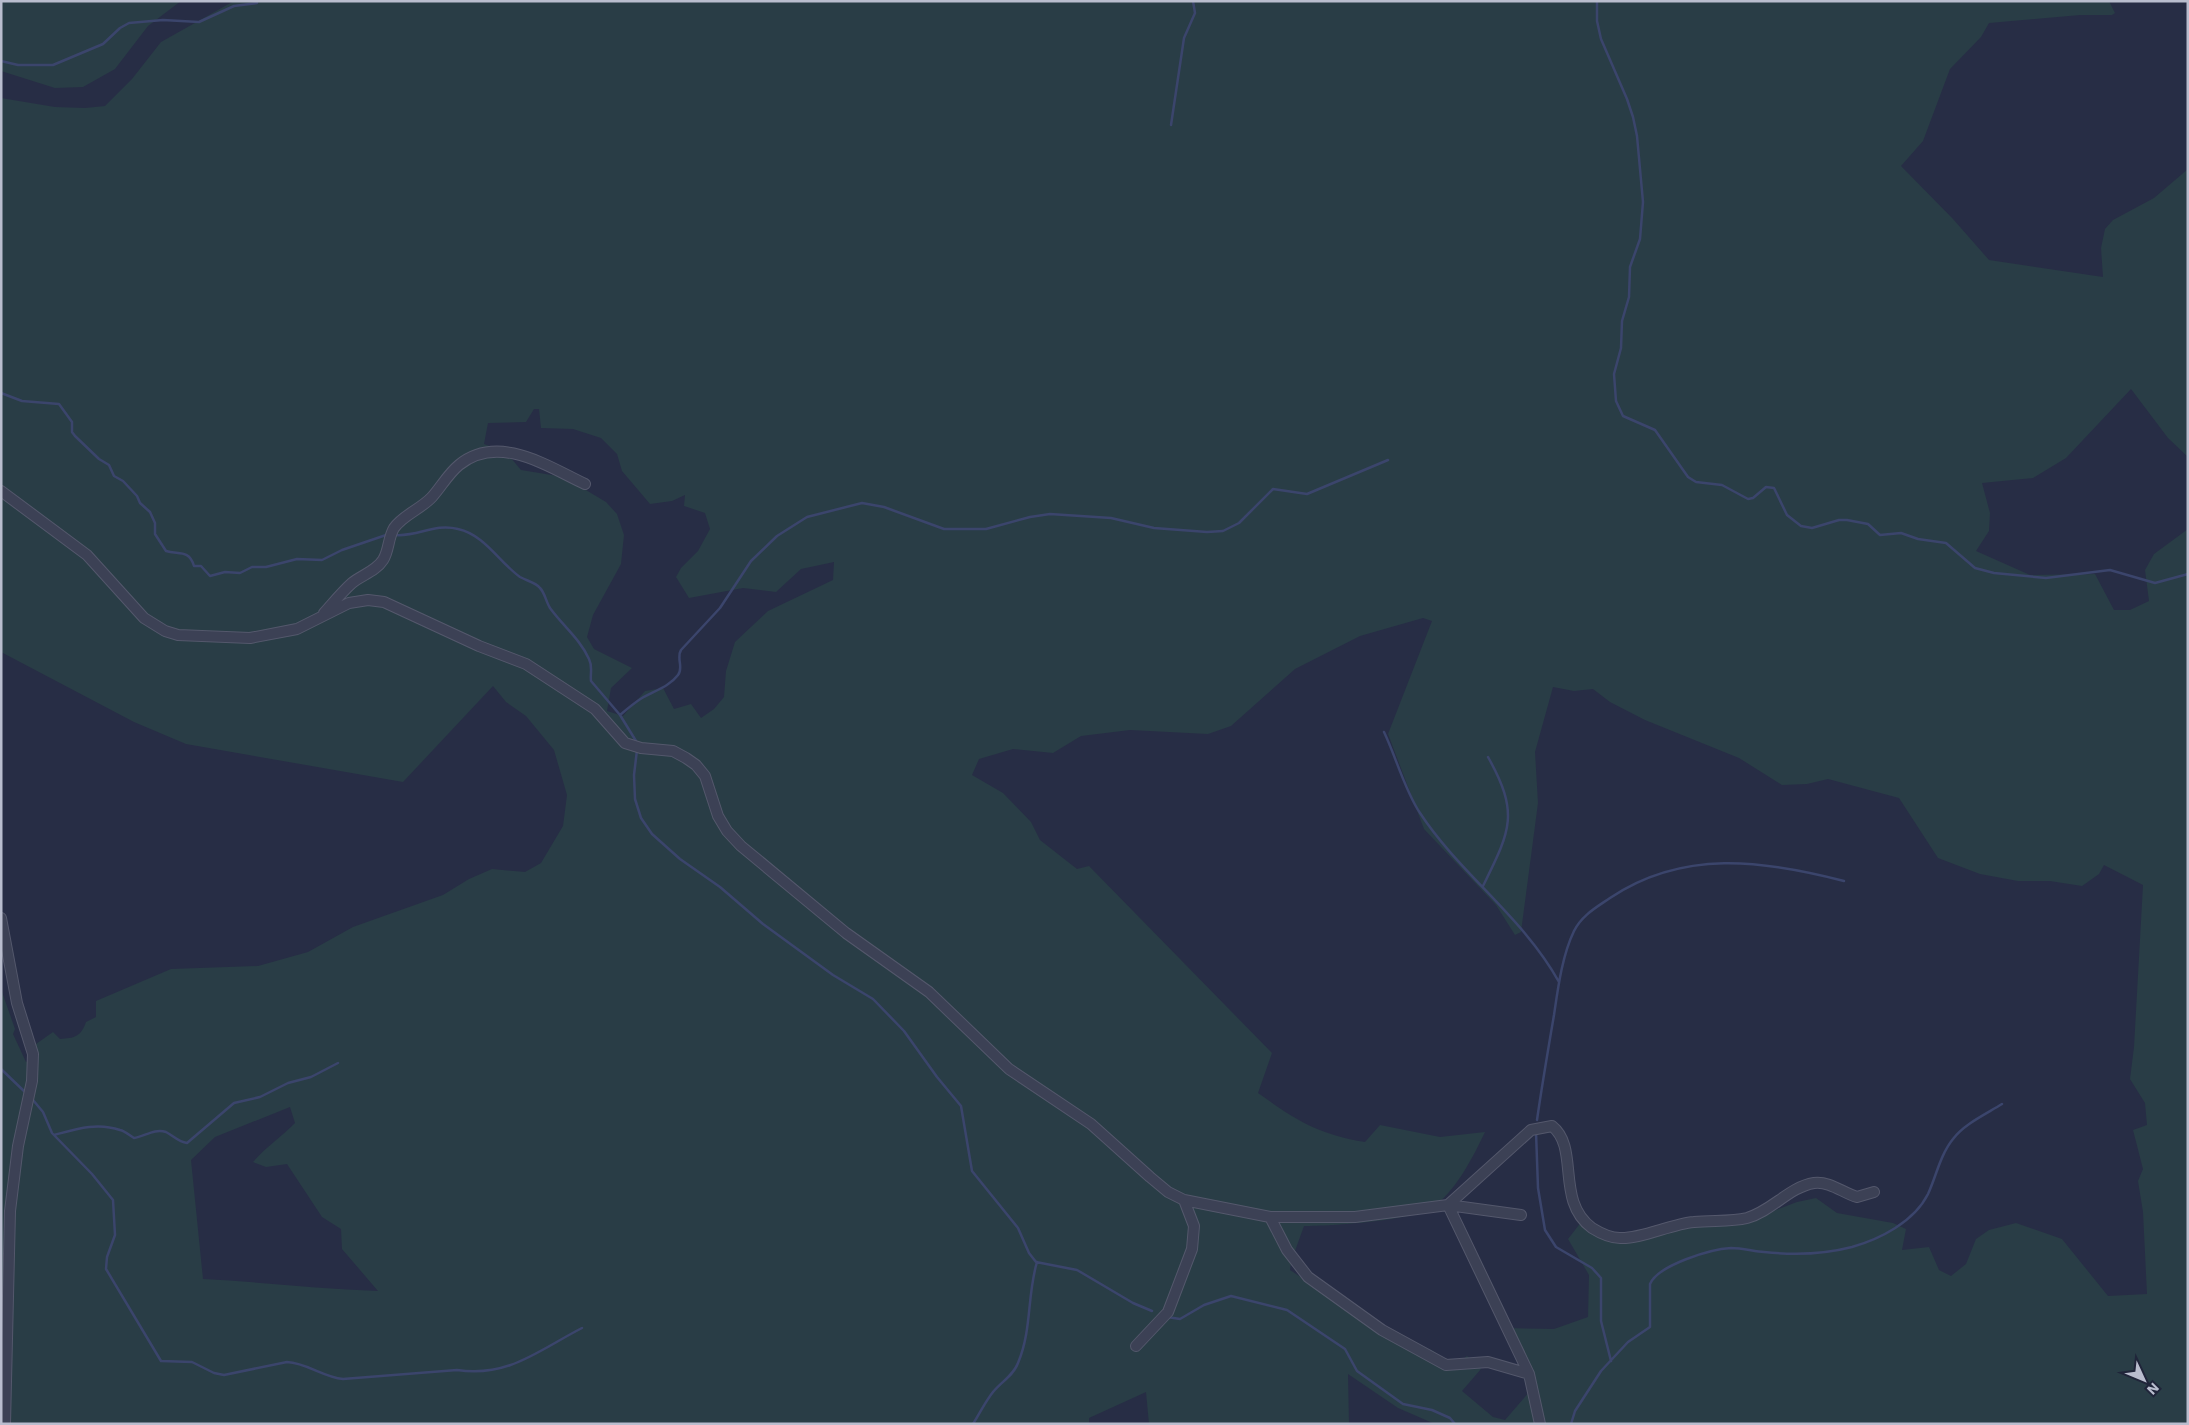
<svg xmlns="http://www.w3.org/2000/svg" width="2189" height="1425" viewBox="0 0 2189 1425" font-family="'Work Sans',sans-serif">
	<rect width="100%" height="100%" fill="#272d45"/>
	<!-- green -->
	<path fill="#293d46" fill-rule="evenodd" d="M1,1H181L148,26L115,69L83,87L55,88L1,71Z
		M234,1H2109L2115,13L2112,15H2080L1989,23L1981,37L1950,69L1923,141L1901,166L1953,219L1989,260L2103,277L2101,248L2105,229L2113,220L2154,198L2188,169V457L2168,438L2131,389L2066,458L2033,478L1982,483L1990,513L1989,531L1976,551L2030,575L2095,574L2114,610H2130L2149,601L2145,570L2154,554L2188,529V1424H1435L1398,1408L1348,1374L1349,1424H1149L1146,1392L1089,1418V1424H1V989L15,1029L13,1034L26,1062L30,1059L36,1044L53,1032L60,1039C74,1038 81,1037 86,1022L96,1017V1001L171,969L258,966L308,952L353,927L443,895L469,879L492,869L525,872L541,863L563,826L567,795L554,750L526,716L506,702L493,686L403,782L186,744L134,722L1,652V98L55,107L85,108L105,106L132,79L161,42ZM534,409H539L541,428L573,429L601,438L617,454L622,471L650,504L672,501L685,495L684,506L705,513L710,529L698,551L681,568L676,577L689,598L743,588L776,592L801,569L834,562L833,580L768,611L735,642L726,671L724,697L714,709L701,718L691,704L674,709L663,688L645,691L623,716L607,711L611,688L632,668L594,649L587,637L593,615L621,564L624,535L617,514L606,502L564,477L521,470L506,452L484,444L488,423L526,422ZM1423,618L1432,621L1388,734L1424,829L1496,905L1515,935L1521,932L1538,803L1535,752L1553,687L1574,691L1593,689L1610,702L1645,720L1739,758L1782,785L1807,784L1828,779L1899,798L1938,858L1980,874L2018,881H2050L2082,886L2099,874L2104,865L2143,885L2134,1047L2130,1079L2145,1103L2147,1125L2133,1130L2143,1169L2138,1181L2143,1212L2147,1294L2108,1296L2062,1239L2016,1223L1989,1230L1976,1239L1966,1264L1951,1276L1939,1270L1929,1247L1902,1250L1906,1229L1893,1223L1837,1213L1816,1198L1797,1202L1747,1221L1674,1228L1619,1242L1582,1221L1568,1239L1589,1275L1588,1317L1554,1329L1505,1328L1530,1391L1505,1420L1493,1417L1462,1391L1481,1369L1467,1356L1455,1366L1430,1349L1419,1352L1384,1332L1290,1270L1291,1262L1304,1226C1330,1226 1418,1221 1436,1205C1458,1187 1473,1157 1485,1132L1440,1137L1380,1125L1365,1142C1317,1134 1296,1120 1258,1093L1272,1053L1089,866L1077,869L1040,840L1031,822L1003,793L972,775L979,759L1013,749L1053,753L1081,736L1130,730L1208,734L1231,726L1295,669L1360,636ZM290,1107L295,1123C281,1137 266,1147 253,1162L266,1167L287,1164L322,1217L341,1229L342,1249L378,1291C319,1289 262,1282 203,1279L191,1160L215,1137Z"/>
	<g fill="none" stroke-linecap="round" stroke-linejoin="round">
		<!-- stream -->
		<path stroke="#3b456c" stroke-width="2.5" d="M1597,1V21L1601,39L1627,99L1633,117L1637,136L1643,202L1640,239L1630,267L1629,297L1622,321L1621,348L1614,374L1616,401L1623,416L1655,430L1688,477L1696,482L1722,485L1748,499L1753,498L1766,487L1774,488L1787,515L1801,526L1812,528L1839,520H1847L1868,524L1880,535L1901,533L1918,539L1946,543L1975,568L1994,573L2046,578L2110,570L2155,583L2188,574
			M1,61L18,65H53L103,44L120,28L129,23L163,20L199,22L234,6L257,3
			M1171,125L1184,38L1195,13L1193,1
			M1,393L22,401L59,404L72,422V432L75,436L99,459L109,465L114,476L123,481L137,496L140,503L150,512L155,523V534L166,551C178,555 189,549 194,566H201L210,576L225,572L240,573L252,567H266L297,559L322,560L342,550L389,534
			M395,535C418,537 434,523 458,529C485,535 499,562 520,577C527,581 535,582 540,588C545,593 546,602 550,608C563,626 580,639 589,659C593,667 590,673 591,681L620,715L636,741
			M620,715C627,709 634,703 642,698C654,691 669,687 678,675C684,668 676,658 681,650L720,608L751,561L777,536L807,517L862,503L884,507L944,529H986L1030,517L1050,514L1111,518L1154,528L1207,532L1223,531L1239,523L1273,489L1307,494L1388,460
			M1384,732C1396,757 1405,791 1420,813C1460,874 1523,917 1559,982
			M637,750L634,775L635,799L641,818L652,834L680,859L720,887L763,924L833,975L873,999L904,1031L937,1077L961,1106L972,1171L1018,1228L1029,1253L1036,1262L1077,1270L1133,1303L1152,1311
			M1483,886C1510,831 1520,814 1488,757
			M1,1069L26,1093
			M33,1100L43,1112L52,1133L92,1174L113,1200L115,1235L107,1257L106,1269L161,1361L192,1362L214,1373L224,1375L287,1362C307,1363 323,1377 343,1379L457,1370C508,1378 539,1350 582,1328
			M1537,1120C1542,1085 1548,1050 1554,1015C1558,988 1562,956 1574,931C1582,915 1597,907 1610,898C1683,849 1763,860 1844,881
			M1536,1132L1538,1188L1545,1230L1556,1247L1592,1268L1601,1278V1321L1611,1361
			M54,1135C76,1129 97,1122 120,1130C125,1131 129,1135 134,1138C144,1137 154,1128 166,1132C174,1136 178,1142 187,1143L234,1103L260,1097L288,1083L311,1077L338,1063
			M1167,1317L1180,1319L1204,1305L1231,1296L1287,1310L1345,1349L1357,1371L1403,1404L1432,1410L1450,1418L1455,1424
			M973,1424C980,1413 985,1402 993,1392C1002,1381 1013,1376 1018,1363C1032,1330 1027,1295 1037,1262
			M1571,1424L1575,1411L1601,1371L1628,1342L1650,1327V1284C1658,1265 1711,1249 1731,1248C1742,1248 1753,1251 1764,1252C1792,1255 1825,1254 1852,1247C1880,1239 1914,1222 1928,1194C1936,1177 1940,1155 1953,1139C1964,1124 1986,1114 2002,1104"/>
		<defs>
			<path id="minor" d="M1,491L87,555L144,618L165,631L178,635L250,638L297,629L349,603L368,600L384,602L479,646L526,664L595,709L625,743L641,748L673,751L686,758L696,765L705,776L718,816L727,831L741,846L846,933L929,992L1009,1069L1091,1124L1150,1177L1168,1192L1184,1200L1270,1217H1355L1448,1205L1521,1215
				M324,613C333,603 342,592 352,583C362,575 376,571 383,560C389,551 388,538 394,528C403,515 421,509 432,497C441,487 448,474 459,465C498,433 547,466 585,484
				M1,918L17,1003L33,1054L32,1081L18,1146L10,1211L5,1424
				M1270,1217L1287,1250L1308,1277L1382,1330L1446,1365L1488,1362L1529,1374
				M1136,1346L1168,1312L1192,1249L1194,1226L1184,1200
				M1540,1424L1529,1374L1448,1205L1531,1130L1552,1126C1580,1148 1555,1201 1592,1228C1600,1233 1610,1238 1620,1238C1641,1239 1671,1224 1694,1222C1711,1220 1731,1222 1747,1218C1772,1211 1789,1187 1814,1183C1830,1181 1843,1193 1857,1197L1874,1192"/>
		</defs>
		<!-- minor casing -->
		<use href="#minor" stroke="#54586c" stroke-width="12"/>
		<!-- minor -->
		<use href="#minor" stroke="#3c4155" stroke-width="10"/>
	</g>
	<!-- border -->
	<rect width="2189" height="1425" fill="none" stroke="#b9bdce" stroke-width="5"/>
	<!-- north arrow -->
	<g transform="translate(2144 1380) rotate(134)" stroke="#20253a" stroke-width="4" paint-order="stroke">
	<path d="M0-4L9 19L0 12L-9 19Z" fill="#b9bdce"/>
	<text y="-8" font-size="14" font-weight="bold" text-anchor="middle" fill="#b9bdce">N</text>
	</g>
</svg>
